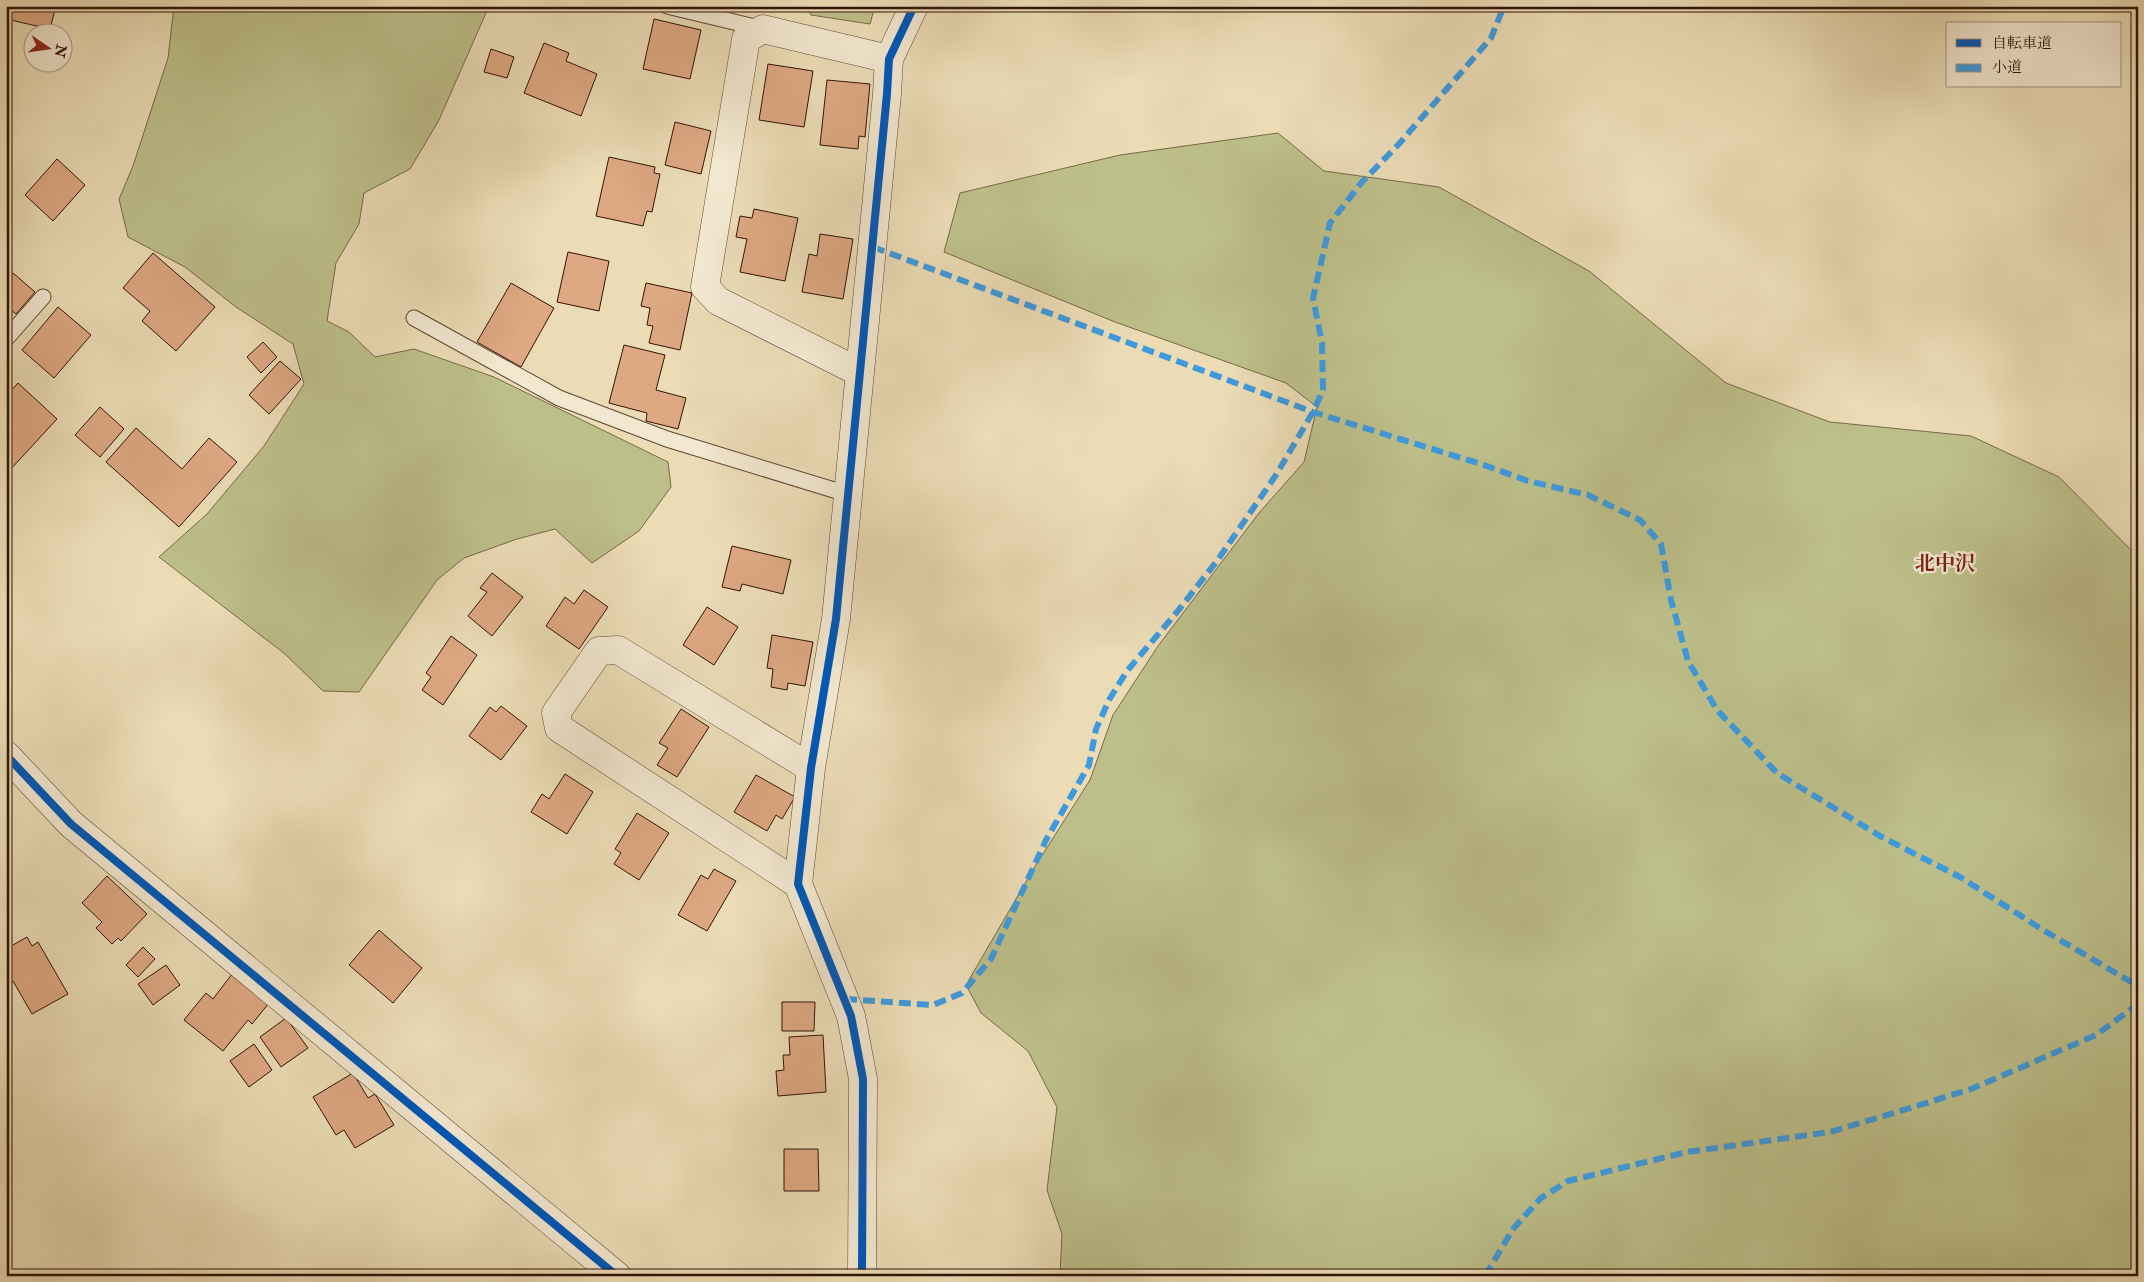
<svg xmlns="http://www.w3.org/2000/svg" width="2144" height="1282" viewBox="0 0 2144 1282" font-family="'IM FELL Double Pica','Noto Serif JP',serif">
	<rect width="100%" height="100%" fill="#ebdcb6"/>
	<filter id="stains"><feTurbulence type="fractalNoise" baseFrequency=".004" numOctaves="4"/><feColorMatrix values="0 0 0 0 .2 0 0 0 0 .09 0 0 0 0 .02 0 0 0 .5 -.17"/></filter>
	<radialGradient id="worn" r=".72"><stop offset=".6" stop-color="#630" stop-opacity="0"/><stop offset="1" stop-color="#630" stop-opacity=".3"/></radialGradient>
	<!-- green -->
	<path fill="#bdbf8a" stroke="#786848" d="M174,6H489L439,120L410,169L364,193L359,224L336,263L327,321L349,332L375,357L414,349L494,377L668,462L671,487L639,531L592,563L555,529L517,539L464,558L437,580L359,692L323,691L285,654L159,557L207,514L264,446L304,384L293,344L236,307L185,267L128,237L119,199L133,166L168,58Z
		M806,6H875L870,24L811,15Z
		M1278,133L1324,171L1439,187L1589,271L1726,383L1830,422L1971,436L2059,477L2138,557V1276H1060L1062,1234L1047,1190L1057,1107L1028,1051L981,1013L966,985L1034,868L1090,780L1113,715L1158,646L1259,513L1304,462L1317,407L1286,383L1115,322L944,252L960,193L1120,155Z"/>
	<!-- building -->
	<path fill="#dda882" stroke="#321206" d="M9,6H56L50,29L6,19Z
		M654,19L701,30L690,79L643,69Z
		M544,43L569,53L566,61L597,74L581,116L524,93Z
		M491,49L514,57L507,78L484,72Z
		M768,64L813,71L804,127L759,120Z
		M827,80L870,84L865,137L859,136L858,149L820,145Z
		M675,122L711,131L701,174L665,165Z
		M609,157L655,167L654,173L660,174L652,212L647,211L643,226L596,216Z
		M57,159L85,185L53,221L25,195Z
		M754,209L798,218L785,281L740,272L747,239L736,237L740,216L752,218Z
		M820,234L853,239L843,299L802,292L809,254L817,256Z
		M568,252L609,261L599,311L557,302Z
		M153,253L215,307L176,351L142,321L150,311L123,288Z
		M13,273L35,292L16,314L6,306V281Z
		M511,283L554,308L521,367L477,342Z
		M646,283L692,293L680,350L649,343L653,326L647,325L650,308L641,306Z
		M58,307L91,335L54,378L22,350Z
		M263,342L277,357L261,373L247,357Z
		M624,345L665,355L656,390L686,398L678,429L646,421L647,413L609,403Z
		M280,361L301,379L269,414L249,395Z
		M18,383L57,419L9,471L6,468V396Z
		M100,407L124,429L100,457L75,435Z
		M136,428L182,469L209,438L237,462L179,527L106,462Z
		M732,546L791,560L783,594L742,584L740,591L722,587Z
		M492,573L523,597L492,636L468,616L487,592L480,588Z
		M584,590L608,607L579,649L546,626L565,597L574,604Z
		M707,607L738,627L714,665L683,645Z
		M772,635L813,642L805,686L788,683L787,690L771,687L773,669L767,668Z
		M451,636L477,655L443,705L422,690L431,677L426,673Z
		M501,706L527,726L501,760L469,736L490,707L496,712Z
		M681,709L709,727L677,777L657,765L668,748L659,743Z
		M565,774L593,792L567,834L531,812L542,794L549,799Z
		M756,775L795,797L782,819L776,815L767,831L734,812Z
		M637,813L669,833L639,880L614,864L621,853L615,849Z
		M714,869L736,881L707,931L678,915L701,875L708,879Z
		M107,876L147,914L121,941L118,938L112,944L96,928L102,922L82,903Z
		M379,930L422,968L393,1003L349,965Z
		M27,937L32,946L38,942L68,994L32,1014L13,981L6,985V949Z
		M143,947L155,959L138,977L126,965Z
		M166,965L180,985L153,1005L138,984Z
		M232,974L269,1003L252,1024L248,1020L223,1051L184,1020L206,993L213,999Z
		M782,1002H815L814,1031H782Z
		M286,1018L308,1048L281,1067L260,1037Z
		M823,1035L826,1092L778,1096L776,1071L784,1070L783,1055H790L789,1037Z
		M254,1044L272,1070L249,1087L230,1061Z
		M353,1073L368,1098L375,1094L394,1125L355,1148L344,1130L336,1135L313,1097Z
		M784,1149H818L819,1191H784Z"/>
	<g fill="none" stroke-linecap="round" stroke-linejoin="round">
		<defs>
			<path id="lane" d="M667,6L763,29
				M414,318L559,398L667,439L847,494
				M6,339L43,297"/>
			<path id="street" d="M859,372L718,301L705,287L746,39L763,29L889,59
				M6,755L71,824L617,1276
				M798,884L559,728L556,713L599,651L618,650L811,768
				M862,1276L863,1079L851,1016L798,884L811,768L836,619L887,94L889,59L914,6"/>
		</defs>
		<!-- lane casing -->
		<use href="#lane" stroke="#604432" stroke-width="17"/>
		<!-- street casing -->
		<use href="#street" stroke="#604432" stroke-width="29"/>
		<!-- lane -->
		<use href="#lane" stroke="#f2e8d0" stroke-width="15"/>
		<!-- street -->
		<use href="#street" stroke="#f2e8d0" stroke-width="28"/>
		<!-- quiet -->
		<path stroke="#3e9add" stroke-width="6" stroke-dasharray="12 6" stroke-linecap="butt" d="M873,247L1313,412L1484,465L1528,481L1588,495L1640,520L1661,544L1671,600L1688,661L1717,710L1777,773L1880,836L1960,877L2043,930L2138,986
			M845,999L933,1005L962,993L991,959L1046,840L1089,765L1096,729L1109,700L1127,671L1177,612L1217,561L1276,475L1313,412L1323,390L1322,343L1313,298L1330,223L1362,182L1398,145L1491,38L1504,6
			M1485,1276L1513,1229L1541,1198L1568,1181L1687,1152L1830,1132L1907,1109L1971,1089L2096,1035L2138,1004"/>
		<defs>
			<path id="cycleway" d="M6,755L71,824L617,1276
				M862,1276L863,1079L851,1016L798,884L811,768L836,619L887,94L889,59L914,6"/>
		</defs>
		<!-- cycleway casing -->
		<use href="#cycleway" stroke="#f2e8d0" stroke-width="11"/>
		<!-- cycleway -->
		<use href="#cycleway" stroke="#0057b8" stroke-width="8"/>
	</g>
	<g text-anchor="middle" stroke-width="4.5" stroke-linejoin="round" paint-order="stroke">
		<!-- neighbourhood labels -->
		<g font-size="20" font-weight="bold" fill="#7a1f14" stroke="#f2e8d0">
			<text x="1945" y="570">北中沢</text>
		</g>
	</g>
	<!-- margin -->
	<rect width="2144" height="1282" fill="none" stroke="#ebdcb6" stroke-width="25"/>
	<rect x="8" y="8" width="2129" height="1267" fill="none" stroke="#321206" stroke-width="2.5"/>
	<rect x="12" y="12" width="2119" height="1257" fill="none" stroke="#321206"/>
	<!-- legend -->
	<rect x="1946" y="22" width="175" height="65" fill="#f2e8d0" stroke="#a5927f"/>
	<rect x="1956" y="39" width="25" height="8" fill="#0057b8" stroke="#a5927f"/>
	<text x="1992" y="48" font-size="15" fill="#321206">自転車道</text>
	<rect x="1956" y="64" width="25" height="8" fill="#3e9add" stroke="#a5927f"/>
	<text x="1992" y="72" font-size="15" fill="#321206">小道</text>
	<!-- north arrow -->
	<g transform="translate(48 48) rotate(103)"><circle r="24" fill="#f2e8d0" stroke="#a5927f"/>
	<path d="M0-4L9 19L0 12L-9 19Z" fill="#8f2418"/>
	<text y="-8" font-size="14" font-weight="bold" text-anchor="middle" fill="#321206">N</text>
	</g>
	<rect width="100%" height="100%" filter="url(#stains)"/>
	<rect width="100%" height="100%" fill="url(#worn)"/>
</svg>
